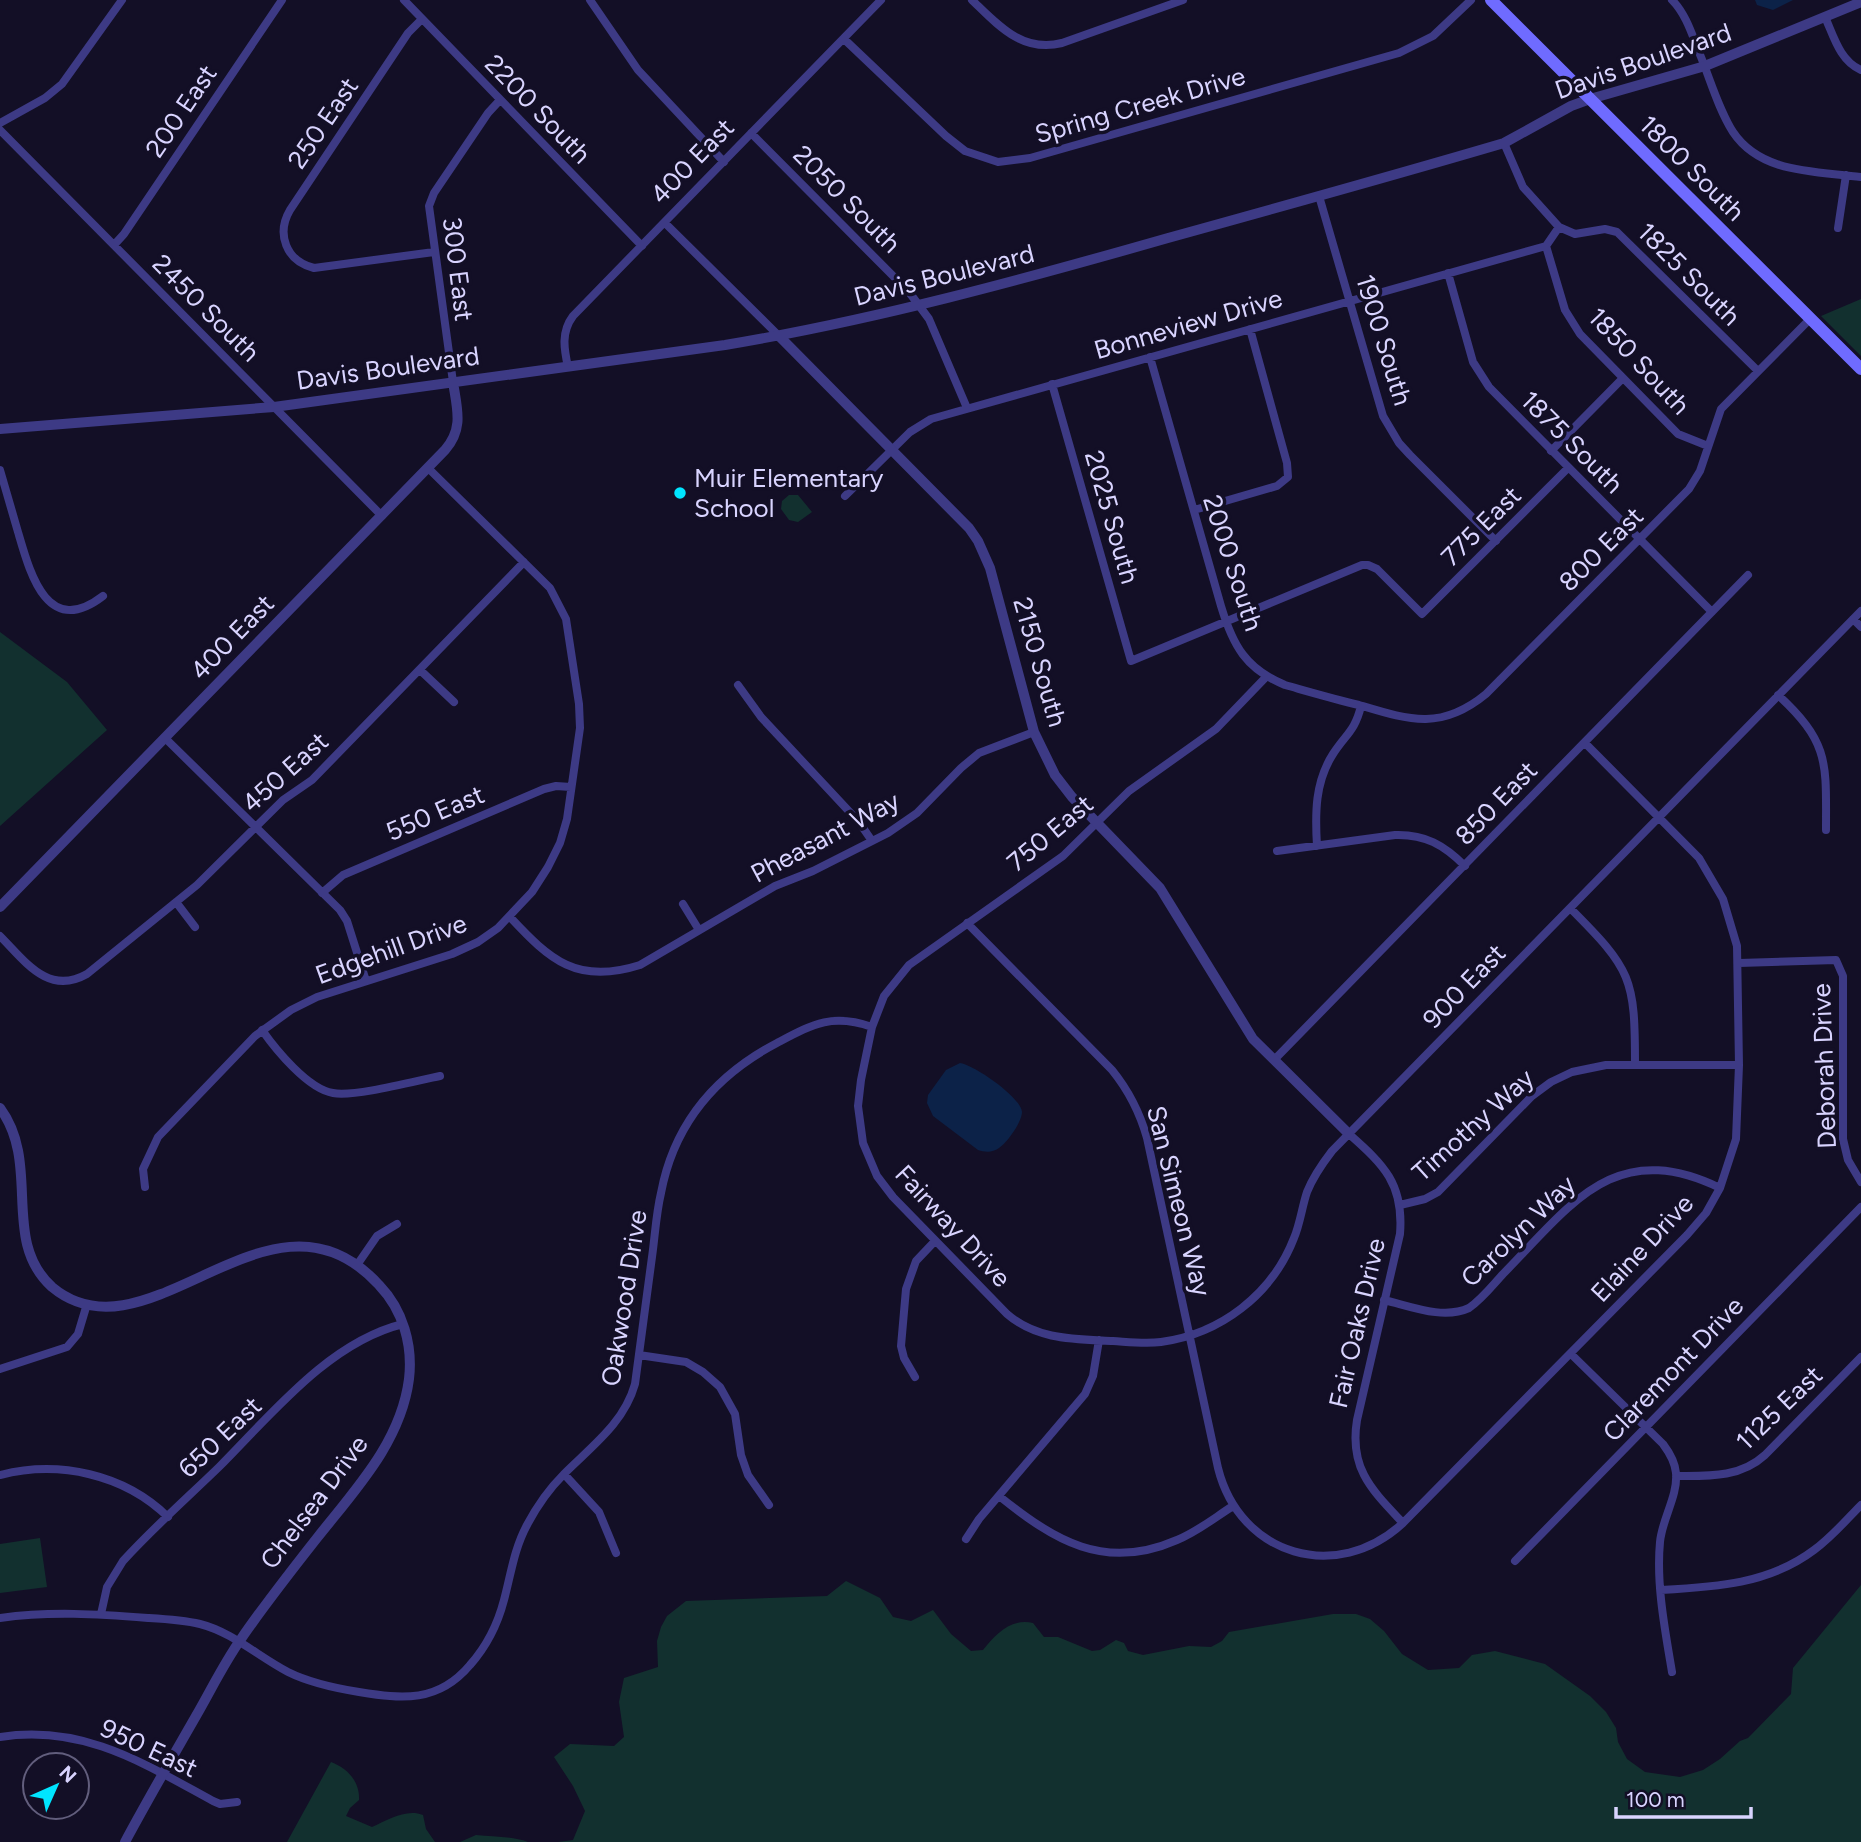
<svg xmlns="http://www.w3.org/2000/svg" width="1861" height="1842" viewBox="0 0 1861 1842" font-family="Figtree,sans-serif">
	<rect width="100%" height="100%" fill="#130f26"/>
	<!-- green -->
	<path fill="#12302f" d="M1861,299V356L1821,316Z
		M789,495H798L812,512L798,522L789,520L781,509L782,501Z
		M0,632L67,682L107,730L0,826Z
		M40,1538L47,1587L0,1593V1544Z
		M846,1581L880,1598L893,1617L911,1621L933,1610L951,1634L971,1651L983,1650C996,1634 1011,1618 1033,1623L1044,1637H1058L1092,1651L1100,1650L1116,1640L1124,1643L1128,1651L1143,1655L1189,1646L1211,1647L1222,1641L1229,1632L1333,1614H1356L1370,1619L1384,1631L1402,1654L1428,1670L1459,1668L1472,1655L1495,1651L1545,1664L1590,1696L1606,1712L1616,1728L1618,1742L1627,1759L1645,1772L1680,1777L1703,1770L1720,1759L1740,1741L1748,1738L1791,1694L1793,1668L1861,1585V1842H558L573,1840L585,1811L573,1786L554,1757L570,1744L614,1746L624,1737L619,1702L624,1678L658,1667L657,1641L661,1627L667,1616L686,1601L827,1596Z
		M331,1762C347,1768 360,1781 359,1800L350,1808L346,1816L372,1827C387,1820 407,1808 423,1815L426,1829L435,1842H287Z
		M476,1835C493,1837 512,1836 528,1842H460Z"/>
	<!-- water -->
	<path fill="#0c2248" d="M1755,0H1793L1773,10L1757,5Z
		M960,1063C974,1065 1021,1097 1022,1112C1022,1122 1007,1143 999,1148C992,1153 985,1152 978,1150L933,1116L927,1103L928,1095L946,1070Z"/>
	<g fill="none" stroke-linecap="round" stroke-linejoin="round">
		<!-- minor -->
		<path stroke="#3d3a85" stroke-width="8" d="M404,0L642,246
			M590,0L638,70L724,162
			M972,0C998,25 1022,53 1062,43L1183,0
			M1672,0C1687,15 1693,38 1701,57C1711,82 1719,110 1733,132C1761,174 1816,171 1861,177
			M1825,17C1834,37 1840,61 1861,70
			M422,19L408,33L290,210C276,234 286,261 314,268L434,252
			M844,39L946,136L965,151L998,162L1030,158L1399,53L1433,36L1471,0
			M0,123L45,98L62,84L122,0
			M0,130L382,516
			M751,133L909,292L929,319L967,408
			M1504,143L1523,187L1559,227L1575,234L1605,229L1617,232L1758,371
			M1319,196L1383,416L1399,443L1410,455L1496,541
			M665,223L779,336
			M1838,228L1846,175
			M114,245L124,234L282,0
			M1546,246L1565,310L1580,334L1678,434L1708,446
			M1448,273L1473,362L1489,387L1712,612
			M1150,357L1221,606C1233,646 1246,669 1285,685C1310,692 1334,699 1359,705C1409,720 1441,731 1486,694L1689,489L1700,471L1721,409L1811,318
			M568,367C564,349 561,332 573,316L881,0
			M453,382L429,206L434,193L488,113L500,100
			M1052,384L1131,661L1362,565H1368L1377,569L1422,614L1568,468
			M1551,451L1623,378
			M0,470C6,491 12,512 18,532C30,573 47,639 103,596
			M845,496L910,432L931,419L1546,246L1559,227
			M1194,510L1277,486L1288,477L1287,463L1250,329
			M1853,619L1861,627
			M420,670L454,702
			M1266,677L1216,729L1129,791L1063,856L909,965L884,996L872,1027L861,1080L858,1106L863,1143L877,1176L893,1197L1007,1314C1037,1340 1074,1339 1113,1341C1129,1342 1145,1344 1161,1342C1220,1334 1272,1295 1294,1238C1300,1224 1302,1207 1307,1192C1313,1177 1322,1164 1332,1151L1861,611
			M738,685L761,717L859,822L872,841
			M1778,695C1830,743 1826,763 1826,830
			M165,738L340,910L347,921L366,981
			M1317,846C1315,813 1315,782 1333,754C1346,734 1355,731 1361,706
			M1277,851L1395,835C1425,834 1444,845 1465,866
			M322,893L343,875L544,789L556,786L571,787
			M176,902L195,927
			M683,904L699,930
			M1570,908C1632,970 1635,978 1635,1065
			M510,917C550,960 577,985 640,965L775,886L813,871L888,833L917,813L961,768L979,753L1034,732
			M967,923L1112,1070C1129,1091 1140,1113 1147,1138L1218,1468C1240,1556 1337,1584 1403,1523L1687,1235L1706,1213L1720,1188L1736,1139L1739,1065L1737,946L1723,899L1699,858L1585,743
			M0,936C25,961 48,996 87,974L197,885L283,800L312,780L524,562
			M1739,963L1836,960L1843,976V1139L1848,1160L1861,1182
			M262,1030C276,1050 308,1089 333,1093C355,1097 415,1081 440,1076
			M1274,1060L1748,575
			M1349,1134C1384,1165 1404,1184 1400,1234L1357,1420C1349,1469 1372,1490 1403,1523
			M145,1187L143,1169L158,1137L255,1036L291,1010L317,997L452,954L478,942L498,928L532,892L548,867L560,843L567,819L580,728L579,704L566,619L550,588L428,468
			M1400,1205L1425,1199L1438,1192L1532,1096L1551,1082L1572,1072L1606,1065H1739
			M357,1265L377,1236L397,1224
			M1384,1300C1410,1306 1443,1320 1469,1308C1482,1299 1492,1286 1503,1274C1571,1205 1614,1137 1720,1188
			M1571,1354L1663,1444C1669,1452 1675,1462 1676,1473C1678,1496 1662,1519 1660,1542C1656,1584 1665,1630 1672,1672
			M639,1355L686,1362L703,1372L720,1387L735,1414L741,1455L748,1475L769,1505
			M0,1369L67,1347L78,1334L87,1304
			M915,1377L904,1358L901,1346L906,1289L916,1261L935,1241
			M564,1474L599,1512L616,1553
			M0,1475C59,1460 124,1474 168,1517
			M1676,1476C1708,1476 1740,1478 1765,1455L1861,1357
			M999,1496C1054,1540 1104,1572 1177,1540C1197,1532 1214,1518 1233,1506
			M966,1539L979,1519L1085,1394L1093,1376L1099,1340
			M1515,1561L1861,1207
			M1661,1590C1716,1587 1769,1584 1814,1550C1832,1537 1846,1520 1861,1505
			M101,1614L107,1587L123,1561C153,1528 187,1498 219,1467C271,1415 329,1342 403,1324
			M0,1618C50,1611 98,1614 148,1618C165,1619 183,1620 200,1624C232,1632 259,1657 288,1672C310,1683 334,1688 359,1692C402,1699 438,1703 470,1665C486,1647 498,1623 504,1600C511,1574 514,1549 527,1525C537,1506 549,1489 564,1474C592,1446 624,1423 635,1384C641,1342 646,1299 652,1257C655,1236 656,1214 661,1193C674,1124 716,1075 777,1043C813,1024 832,1013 872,1027
			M0,1737C83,1724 143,1763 213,1801L220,1804L237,1802"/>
		<!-- tertiary -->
		<path stroke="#3d3a85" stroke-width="10" d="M779,336L969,528L978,541L990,568L1034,732L1055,775L1072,797L1160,888L1253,1039L1349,1134
			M0,429L274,407L725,345C875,320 1021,280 1168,238C1280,207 1392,176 1504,143L1571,106L1590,99L1705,66L1861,2
			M0,907L445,450C464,428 457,409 453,382
			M0,1108C42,1165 0,1240 52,1287C149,1368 271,1166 379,1285C403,1310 413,1345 409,1379C401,1442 355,1490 317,1538C291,1571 265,1604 241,1639C224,1663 211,1690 196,1716C172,1758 148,1799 125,1842"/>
		<!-- secondary -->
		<path stroke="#6f6bff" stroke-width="12" d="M1491,0L1861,369"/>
	</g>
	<!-- markers -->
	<circle fill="#00e5ff" stroke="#130f26" stroke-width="2.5" cx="680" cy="493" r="7"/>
	<g text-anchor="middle" stroke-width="7" stroke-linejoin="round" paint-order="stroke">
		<!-- street labels -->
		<g font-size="26" fill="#d9d4ff" stroke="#130f26">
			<text transform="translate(1643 61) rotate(-19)" y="9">Davis Boulevard</text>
			<text transform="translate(1140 105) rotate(-16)" y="9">Spring Creek Drive</text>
			<text transform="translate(538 109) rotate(46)" y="9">2200 South</text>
			<text transform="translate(181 111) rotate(-56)" y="9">200 East</text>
			<text transform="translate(323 123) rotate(-56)" y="9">250 East</text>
			<text transform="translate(692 161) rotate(-46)" y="9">400 East</text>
			<text transform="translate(1692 168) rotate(45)" y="9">1800 South</text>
			<text transform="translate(847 199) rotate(45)" y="9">2050 South</text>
			<text transform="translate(458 269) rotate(83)" y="9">300 East</text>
			<text transform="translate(1689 274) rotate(45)" y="9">1825 South</text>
			<text transform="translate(944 275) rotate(-14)" y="9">Davis Boulevard</text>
			<text transform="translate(206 308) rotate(45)" y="9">2450 South</text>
			<text transform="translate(1188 324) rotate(-16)" y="9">Bonneview Drive</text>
			<text transform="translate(1384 340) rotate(73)" y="9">1900 South</text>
			<text transform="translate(1639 361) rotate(47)" y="9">1850 South</text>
			<text transform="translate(388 368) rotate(-8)" y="9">Davis Boulevard</text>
			<text transform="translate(1572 442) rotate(45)" y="9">1875 South</text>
			<text transform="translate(1112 517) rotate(74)" y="9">2025 South</text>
			<text transform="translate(1481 526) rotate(-45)" y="9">775 East</text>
			<text transform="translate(1601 549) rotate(-45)" y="9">800 East</text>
			<text transform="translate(1233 563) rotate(72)" y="9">2000 South</text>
			<text transform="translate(232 637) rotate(-46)" y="9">400 East</text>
			<text transform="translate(1040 662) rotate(74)" y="9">2150 South</text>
			<text transform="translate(285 772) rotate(-42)" y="9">450 East</text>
			<text transform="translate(1496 803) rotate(-46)" y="9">850 East</text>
			<text transform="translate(435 813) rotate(-23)" y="9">550 East</text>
			<text transform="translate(1050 833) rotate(-40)" y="9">750 East</text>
			<text transform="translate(825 837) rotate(-28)" y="9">Pheasant Way</text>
			<text transform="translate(391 949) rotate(-20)" y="9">Edgehill Drive</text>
			<text transform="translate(1464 986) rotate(-46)" y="9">900 East</text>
			<text transform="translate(1824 1066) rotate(-92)" y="9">Deborah Drive</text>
			<text transform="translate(1473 1125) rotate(-42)" y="9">Timothy Way</text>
			<text transform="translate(1179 1201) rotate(76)" y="9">San Simeon Way</text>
			<text transform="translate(953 1226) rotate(47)" y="9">Fairway Drive</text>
			<text transform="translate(1518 1231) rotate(-44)" y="9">Carolyn Way</text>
			<text transform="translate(1642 1248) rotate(-47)" y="9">Elaine Drive</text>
			<text transform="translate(624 1298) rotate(-81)" y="9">Oakwood Drive</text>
			<text transform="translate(1357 1323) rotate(-77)" y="9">Fair Oaks Drive</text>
			<text transform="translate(1673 1369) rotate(-46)" y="9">Claremont Drive</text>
			<text transform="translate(1779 1408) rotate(-44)" y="9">1125 East</text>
			<text transform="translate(220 1437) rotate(-44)" y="9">650 East</text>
			<text transform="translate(314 1502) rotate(-53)" y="9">Chelsea Drive</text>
			<text transform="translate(149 1748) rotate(25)" y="9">950 East</text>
		</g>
		<!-- poi labels -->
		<g font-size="26" fill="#d9d4ff" stroke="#130f26" text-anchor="start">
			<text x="694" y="487">Muir Elementary<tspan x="694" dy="30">School</tspan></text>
		</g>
	</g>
	<!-- north arrow -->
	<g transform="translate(56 1786) rotate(45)"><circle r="33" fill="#130f26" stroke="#625e7d" stroke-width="2"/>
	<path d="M0-5L12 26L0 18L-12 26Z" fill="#00e5ff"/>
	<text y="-10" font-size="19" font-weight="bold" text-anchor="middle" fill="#d9d4ff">N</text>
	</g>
	<!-- scale -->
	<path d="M1616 1807v10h135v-10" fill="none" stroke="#d9d4ff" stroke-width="3.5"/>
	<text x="1626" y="1807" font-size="21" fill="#d9d4ff" stroke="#130f26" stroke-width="5" paint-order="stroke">100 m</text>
</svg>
